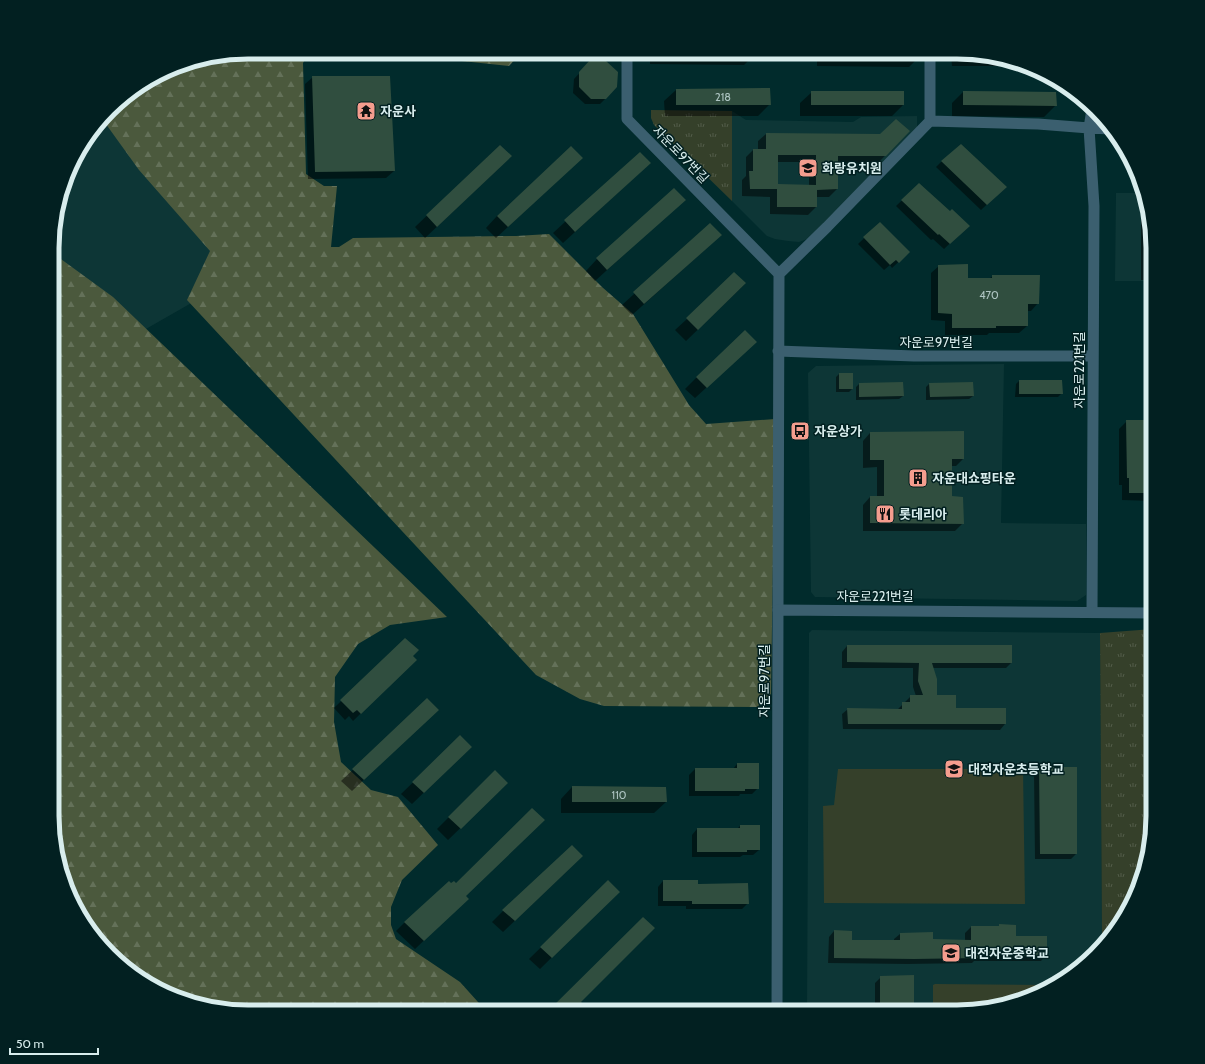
<svg xmlns="http://www.w3.org/2000/svg" width="1205" height="1064" viewBox="0 0 1205 1064" font-family="Cabin,'Noto Sans KR',sans-serif">
	<defs>
		<pattern id="forest-firs" width="22" height="20" patternUnits="userSpaceOnUse"><rect width="22" height="20" fill="#4b593d"/><path d="M5 1l3.5 6h-7zM16 11l3.5 6h-7z" fill="#647159"/></pattern>
		<pattern id="park-tufts" width="24" height="20" patternUnits="userSpaceOnUse"><rect width="24" height="20" fill="#35402a"/><path d="M3 7l-1-3M5 7V3M7 7l1-3M15 17l-1-3M17 17v-4M19 17l1-3" fill="none" stroke="#525c49"/></pattern>
	</defs>
	<rect width="100%" height="100%" fill="#012b2c"/>
	<!-- built -->
	<path fill="#0d3636" d="M119,101L242,274L69,373L53,363L54,222L78,150Z
		M732,111L746,120L853,122L861,117L917,116V135L810,238L799,242L788,241L775,239L767,236L732,201Z
		M1116,193H1143L1153,235V281H1115Z
		M1004,364L1001,523L1086,524V595L1077,601L815,597L811,592L808,373L816,366Z
		M812,630L1100,633L1102,943L1086,963L1032,997L969,1012H807L809,633Z"/>
	<!-- forest -->
	<path fill="url(#forest-firs)" d="M248,52H309L303,63L306,174L324,186H337L331,247H339L353,238L516,236L549,234L602,287L633,314L689,405L706,424L775,419L771,694L757,707L604,706L580,699L536,675L187,300L210,251L139,170L103,120L119,101L185,62Z
		M377,52H522L509,66Z
		M54,254L113,297L447,617L390,625L358,644L335,677L334,722L341,762L371,790L398,797L438,845L402,880L391,907V925L396,939L460,982L487,1012H248L173,997L101,945L67,891L52,828Z"/>
	<!-- park -->
	<path fill="url(#park-tufts)" d="M651,110L732,111V201L654,125L651,118Z
		M1153,629V816L1133,902L1102,942L1100,633Z"/>
	<!-- pitch -->
	<path fill="#35402a" d="M838,769H1023L1025,904L824,903L823,806L834,805Z
		M935,984L1051,985L1032,997L969,1012H933V985Z"/>
	<!-- shadow -->
	<path fill="#0007" fill-rule="evenodd" d="M650,52H756V53L744,65L650,64Z
		M819,52H921V55L909,67L817,66V54Z
		M954,52H970L1022,66H952L951,55Z
		M591,61L606,98L600,104H585L573,93L574,79Z
		M313,77L394,171L386,178L308,179L305,84Z
		M769,89L770,104L758,116H665L664,101L676,90Z
		M812,92L903,105L892,116H800V103Z
		M963,92L1056,105L1044,117L952,116V103Z
		M909,131L878,163H837V189L829,197H816V207L808,215L770,214V197L742,196V180L746,176V157L753,150H758V141L766,134L880,135ZM777,162H809V186L777,185Z
		M500,146L499,168L425,238L415,227Z
		M640,153L638,174L563,243L553,233Z
		M942,161L1000,192L981,210L936,167Z
		M570,169L496,238L486,228L497,216Z
		M919,184L950,213L968,226L944,249L933,239L931,240L896,206Z
		M684,200L595,281L586,271L597,259Z
		M1146,209L1153,235V280H1141V215Z
		M880,223L909,252L892,268L890,265L884,270L858,244Z
		M710,225L709,246L632,315L622,305Z
		M939,266L967,279H989L993,276L1038,303L1031,311H1027V326L1019,333H989L987,335H945V321L931,320V273Z
		M745,284L686,341L675,330L687,319Z
		M744,353L695,398L685,389L697,377Z
		M839,374L852,389L849,392H836V377Z
		M1019,381L1062,393L1058,397H1015L1016,384Z
		M859,384L903,396L899,399L856,400V387Z
		M929,384L973,396L969,399L926,400V387Z
		M1127,421H1153V501L1122,500V485H1119V429Z
		M870,433L963,459L956,466H951V497L963,523L955,531H863V505L870,497H877V467L863,468V441Z
		M405,639L412,656L415,660L353,721L349,716L345,720L334,708Z
		M847,646L1011,663L1006,668H932L936,696L955,709L1005,724L1000,730L843,729L842,714L848,709L897,710L911,696H916L913,687V668H842V652Z
		M427,700L426,721L352,791L341,781Z
		M460,737L471,747L412,804L401,794Z
		M737,764L758,788L752,794H740L739,796H689V775L695,769H733Z
		M1040,768L1076,854L1071,859H1035L1034,774Z
		M495,771L507,783L448,840L437,829Z
		M572,787L666,802L654,813H561V799Z
		M740,826L759,850L753,855H743L740,857H692V835L697,829H737Z
		M570,868L503,932L492,922L503,911Z
		M663,881L697,885L748,903L742,909H686V906H658V887Z
		M608,882L618,892L540,969L529,959Z
		M451,884L465,896L459,907L415,949L396,931L405,922Z
		M1015,926V937L1046,955L1041,961H974L972,963L907,964L828,963L829,937L834,931L851,941H894V939L900,934L932,933V940L965,941V933L971,927Z
		M881,977L913,1012H875V983Z"/>
	<!-- building -->
	<path fill="#304e3f" fill-rule="evenodd" d="M590,60L606,61L618,72L617,87L606,99H591L579,87V72Z
		M312,76H390L395,171L315,172Z
		M770,88L771,105H676V89Z
		M811,91H904V105H811Z
		M963,91L1056,92L1057,106L963,105Z
		M896,119L910,131L886,156H838V189L817,190V207H777V189H750L749,171H753V149H766V133L880,134ZM778,155H816V185L778,184Z
		M961,144L1007,187L987,205L941,161Z
		M500,145L512,156L437,227L426,215Z
		M571,146L583,158L508,227L497,216Z
		M640,152L651,163L575,232L564,220Z
		M919,183L950,211L952,209L970,226L950,244L939,234L938,235L901,200Z
		M674,188L686,200L607,270L596,258Z
		M880,222L910,252L899,263L896,260L890,265L863,237Z
		M710,223L722,235L644,304L633,292Z
		M968,264V278H992V275H1040L1039,304H1028V326H996V328H952V314L938,313V265Z
		M734,272L746,283L698,330L686,318Z
		M745,330L757,342L707,388L696,377Z
		M839,373H853V389H839Z
		M1019,380H1062L1063,394H1019Z
		M903,382L904,396L859,397V383Z
		M973,382L974,396L930,397L929,383Z
		M1126,420H1153V493H1129V478H1127Z
		M964,431V459H952V496L963,497L964,524L870,523V496H884V460H870V432Z
		M405,638L419,650L413,656L417,660L361,714L357,710L353,713L340,700Z
		M847,645H1012V663H932L937,679V695H956V708H1006V724H848L847,708L902,709V702H910V695H923L918,681L919,663L847,662Z
		M427,698L439,710L364,780L352,769Z
		M460,735L472,747L424,793L412,782Z
		M737,763H759V789H745V791H695V768H737Z
		M1039,767H1077V854H1040Z
		M495,770L508,783L461,829L448,817Z
		M572,786L666,787L667,802H572Z
		M532,808L545,820L466,896L469,899L424,941L404,922L449,881L451,883L454,881L456,883Z
		M740,825H760V850H747V852H697V828H740Z
		M572,845L583,856L515,921L502,910Z
		M608,880L620,892L552,958L540,947Z
		M663,880H698V884L748,883L749,904H692V901H663Z
		M643,917L655,928L581,1002L582,1003L572,1012H547Z
		M999,924L1016,925V936H1047V956L978,955V958L914,959L834,958V930L852,931V940H900V933L933,932V939L971,940V926H999Z
		M914,975V1012H880V976Z"/>
	<g fill="none" stroke-linecap="round" stroke-linejoin="round">
		<!-- minor -->
		<path stroke="#3b5f6f" stroke-width="11" d="M627,52V119L779,274L778,610
			M1092,109L1089,128L1111,129
			M930,121L1038,124L1089,128L1094,206L1092,612
			M779,274L827,227L930,121V52
			M778,351L914,356H1093"/>
		<!-- tertiary -->
		<path stroke="#3b5f6f" stroke-width="11" d="M777,1012L778,610L1153,613"/>
	</g>
	<!-- icons -->
	<defs>
		<symbol id="temple-square" viewBox="-11 -11 22 22"><rect x="-9" y="-9" width="18" height="18" rx="4" fill="#f59d8e" stroke="#022021"/><path d="M0-6L5-2H3V0L6.5 2.5H4V6H1.5V3h-3V6H-4V2.5H-6.5L-3 0V-2H-5Z" fill="#111"/></symbol>
		<symbol id="school-square" viewBox="-11 -11 22 22"><rect x="-9" y="-9" width="18" height="18" rx="4" fill="#f59d8e" stroke="#022021"/><path d="M0-5L7-2L0 1L-7-2ZM-4 1L0 2.5L4 1V4Q0 6-4 4Z" fill="#111"/></symbol>
		<symbol id="bus-square" viewBox="-11 -11 22 22"><rect x="-9" y="-9" width="18" height="18" rx="4" fill="#f59d8e" stroke="#022021"/><path d="M-5-6H5V4H4V6H2V4H-2V6H-4V4H-5ZM-3.5-4V0h7V-4ZM-3.5 1.2v1.5H-2V1.2ZM2 1.2v1.5H3.5V1.2Z" fill="#111"/></symbol>
		<symbol id="building-square" viewBox="-11 -11 22 22"><rect x="-9" y="-9" width="18" height="18" rx="4" fill="#f59d8e" stroke="#022021"/><path d="M-4-6H4V6H1V3H-1V6H-4ZM-2.5-4.3h1.7v1.8h-1.7ZM.8-4.3h1.7v1.8H.8ZM-2.5-1h1.7V.8h-1.7ZM.8-1h1.7V.8H.8Z" fill="#111"/></symbol>
		<symbol id="restaurant-square" viewBox="-11 -11 22 22"><rect x="-9" y="-9" width="18" height="18" rx="4" fill="#f59d8e" stroke="#022021"/><path d="M-5-6h1v4h1v-4h1v4h1v-4h1v5L-1.5 .5V6h-2V.5L-5-1ZM5-6V6H3V1.5H1.5Q1.5-4 5-6Z" fill="#111"/></symbol>
	</defs>
	<g fill-rule="evenodd">
		<use href="#temple-square" x="355" y="100" width="22" height="22"/>
		<use href="#school-square" x="797" y="157" width="22" height="22"/>
		<use href="#bus-square" x="789" y="420" width="22" height="22"/>
		<use href="#building-square" x="907" y="467" width="22" height="22"/>
		<use href="#restaurant-square" x="874" y="503" width="22" height="22"/>
		<use href="#school-square" x="943" y="758" width="22" height="22"/>
		<use href="#school-square" x="940" y="942" width="22" height="22"/>
	</g>
	<g text-anchor="middle" stroke-width="3" stroke-linejoin="round" paint-order="stroke">
		<!-- number labels -->
		<g font-size="11" fill="#aec5c2">
			<text x="723" y="101">218</text>
			<text x="989" y="299">470</text>
			<text x="619" y="799">110</text>
		</g>
		<!-- poi labels -->
		<g font-size="13" font-weight="bold" fill="#d8eded" stroke="#022021" text-anchor="start">
			<text x="380" y="116">자운사</text>
			<text x="822" y="173">화랑유치원</text>
			<text x="814" y="436">자운상가</text>
			<text x="932" y="483">자운대쇼핑타운</text>
			<text x="899" y="519">롯데리아</text>
			<text x="968" y="774">대전자운초등학교</text>
			<text x="965" y="958">대전자운중학교</text>
		</g>
		<!-- street labels -->
		<g font-size="13" fill="#d8eded" stroke="#022021">
			<text transform="translate(681 154) rotate(46)" y="5">자운로97번길</text>
			<text x="936" y="347">자운로97번길</text>
			<text transform="translate(1079 370) rotate(-90)" y="5">자운로221번길</text>
			<text x="875" y="601">자운로221번길</text>
			<text transform="translate(764 681) rotate(-90)" y="5">자운로97번길</text>
		</g>
	</g>
	<!-- crop -->
	<path d="M0 0H1205V1064H0ZM248 59H957A189 189 0 0 1 1146 248V816A189 189 0 0 1 957 1005H248A189 189 0 0 1 59 816V248A189 189 0 0 1 248 59Z" fill="#022021" fill-rule="evenodd"/>
	<path fill="none" stroke="#d8eded" stroke-width="5" d="M248 59H957A189 189 0 0 1 1146 248V816A189 189 0 0 1 957 1005H248A189 189 0 0 1 59 816V248A189 189 0 0 1 248 59Z"/>
	<!-- scale -->
	<path d="M10 1048v6h88v-6" fill="none" stroke="#d8eded" stroke-width="2"/>
	<text x="16" y="1048" font-size="12" fill="#d8eded" stroke="#022021" stroke-width="3" paint-order="stroke">50 m</text>
</svg>
